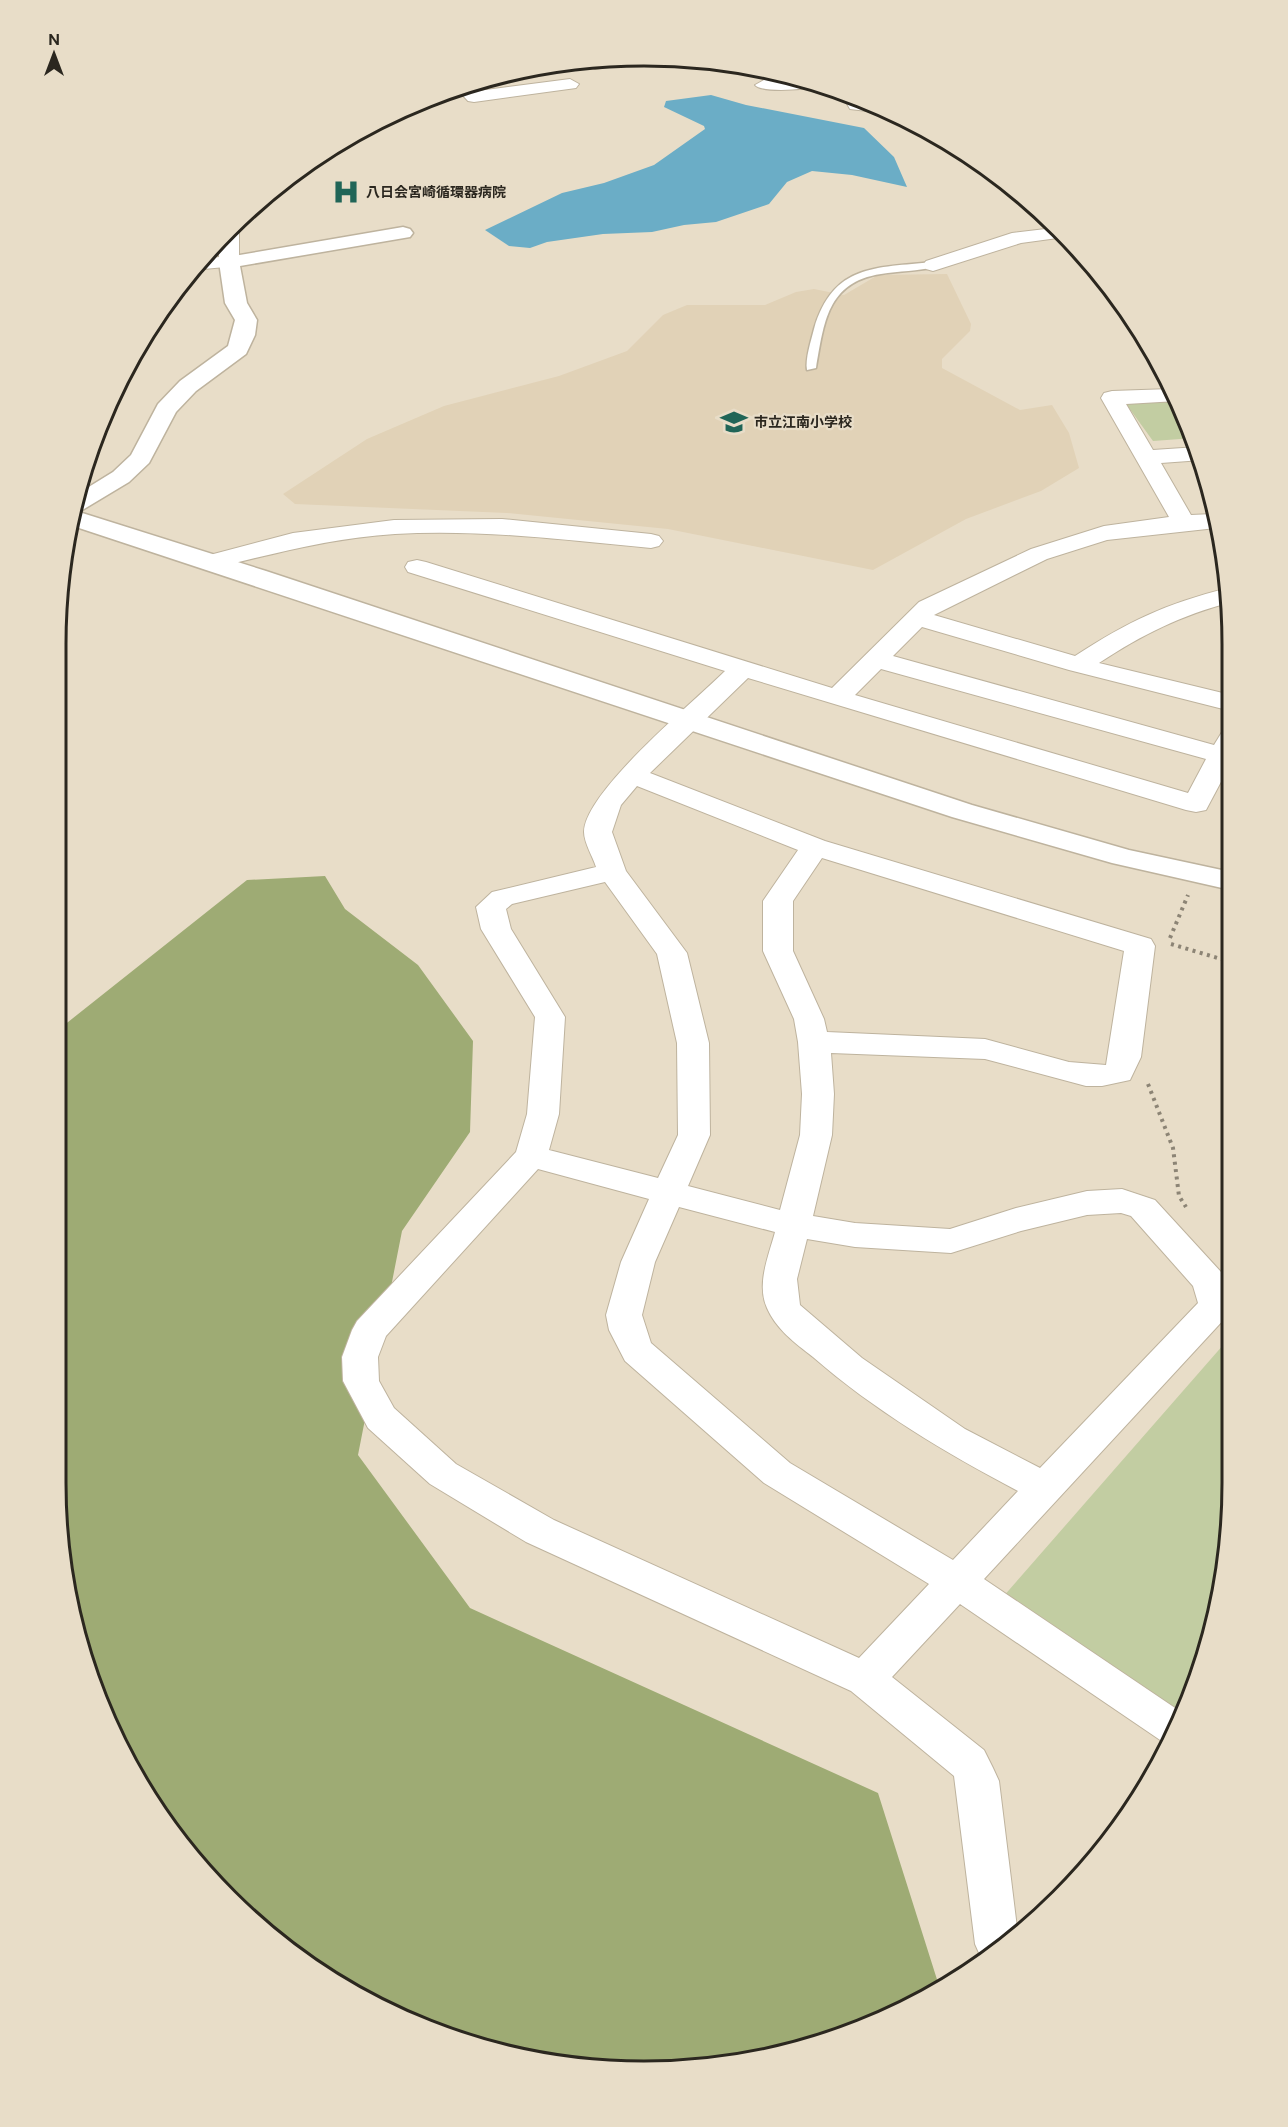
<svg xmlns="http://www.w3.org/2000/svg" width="1288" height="2127" viewBox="0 0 1288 2127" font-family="'DM Sans','Noto Sans JP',sans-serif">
	<rect width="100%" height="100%" fill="#e8ddc8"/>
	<!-- built -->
	<path fill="#e1d2b7" d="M947,274L971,324L970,331L942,359V368L1020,410L1052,405L1069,433L1079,468L1041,491L966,519L873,570L668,529L507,513L295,504L283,494L367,439L444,406L559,376L627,351L663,315L687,305H765L796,292L814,289L844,295L878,275Z"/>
	<!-- green -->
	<path fill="#c2cda2" d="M1176,399L1194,438L1153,441L1124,401Z
		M1231,1336V1522L1201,1672L1179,1717L995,1606Z"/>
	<!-- forest -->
	<path fill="#9eab74" d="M325,876L345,909L418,965L473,1041L470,1132L402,1231L358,1455L470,1608L878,1793L940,1989L905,2011L833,2040L721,2066L644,2071L530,2060L455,2040L317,1972L228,1899L177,1841L116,1744L87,1672L61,1560L58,1030L247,880Z"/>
	<!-- water -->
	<path fill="#6badc6" d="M711,95L746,105L864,128L894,157L907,187L852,175L812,171L787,182L769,204L716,222L684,225L652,232L603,234L547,242L530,248L509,246L485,230L562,193L604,183L654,165L705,129L704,126L664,107L666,101Z"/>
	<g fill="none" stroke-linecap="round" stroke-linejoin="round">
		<defs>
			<path id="service" d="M933,262L936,263V267C918,271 899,271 881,274C827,282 824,323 816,368L807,370C805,359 811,341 814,329C833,264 875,268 933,262Z"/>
			<path id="minor" d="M606,59L601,68L595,69L587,64L589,61Z
				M797,78L818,85C809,90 762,93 755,85L764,80Z
				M570,79L579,84L576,88L474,102L468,101L457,89L471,84L478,91Z
				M844,93L871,101L890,112L884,113L850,109L842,95Z
				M234,223L239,227V262L236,266L193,270L203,259L219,257V238Z
				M1054,228L1065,237L1021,243L933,271L926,269L923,265L926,261L1012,233Z
				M1171,389L1177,401L1126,404L1153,450L1198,447L1202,460L1161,463L1191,515L1213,514L1216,528L1107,540L1047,559L934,615L1075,656C1129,621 1165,604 1228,588L1231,602C1180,616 1143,634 1099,663L1231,695V711L1069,670L922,627L893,656L1214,745L1222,732L1231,730V763L1206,810L1196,812L1186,810L748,678L650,773L825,841L1151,939L1155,946L1141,1057L1130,1080L1102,1086H1086L985,1059L831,1053L834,1094L832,1135L813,1216L855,1223L950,1229L1016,1208L1087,1191L1122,1189L1155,1200L1221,1272L1231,1298L1228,1315L984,1579L1181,1712L1166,1744L960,1604L892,1677L984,1750L993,1768L999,1781L1018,1936L983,1962L975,1944L954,1776L851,1691L526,1542L430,1484L368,1428L343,1381L342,1357L352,1330L357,1321L516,1152L527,1114L535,1017L481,929L476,907L492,892L596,867C593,857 584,843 584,832C584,792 695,701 725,671L408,572L405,567L408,562L417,560L426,562L832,688L919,602L1031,549L1104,526L1169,517L1101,398L1104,393L1112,391ZM881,669L1206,759L1188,793L855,695ZM637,786L798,850L763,901V951L794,1019L798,1042L802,1094L800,1135L780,1210L688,1186L710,1135L709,1043L687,953L626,871L612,832L621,805ZM822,858L1124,951L1106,1065L1069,1062L985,1039L827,1032L824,1019L793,951V901ZM605,882L657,954L677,1043L678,1135L658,1178L549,1150L559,1114L565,1017L511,929L506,909L512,904ZM538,1169L649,1199L621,1262L606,1315L609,1330L625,1361L764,1483L929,1584L859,1658L554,1520L456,1464L394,1408L379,1381L378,1357L386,1336ZM679,1207L775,1232C769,1255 756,1284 767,1308C776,1329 795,1343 813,1357C875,1411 946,1453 1018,1491L953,1560L790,1463L651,1343L642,1315L655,1262ZM1121,1213L1131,1216L1193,1286L1198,1303L1040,1468L965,1429L862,1358L800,1305L797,1279L807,1239L855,1247L951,1253L1021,1231L1087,1215Z
				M502,519L651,534L659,536L663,541L659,546L651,548C566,540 481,529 395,534C333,538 275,553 215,568L206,566L203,561L206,556L293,533L394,520Z"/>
			<path id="tertiary" d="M403,227L410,229L413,233L410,237L240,266L247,303L257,320L255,335L246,354L196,391L176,412L149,463L129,482L79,512L266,571L972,805L1129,850L1231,872V890L1112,863L952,817L73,526L79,493L113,472L131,455L158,404L180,381L228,346L235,320L225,303L219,262L222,258Z"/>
		</defs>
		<!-- service casing -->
		<use href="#service" stroke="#beb39e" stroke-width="3"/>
		<!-- minor casing -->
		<use href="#minor" stroke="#beb39e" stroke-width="2"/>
		<!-- tertiary casing -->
		<use href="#tertiary" stroke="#beb39e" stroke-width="3"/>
		<!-- path -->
		<path stroke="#8c8475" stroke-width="4" stroke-dasharray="3 4.5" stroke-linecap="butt" d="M1170,938L1188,895
			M1171,944L1231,962
			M1148,1084L1173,1148L1179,1196L1186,1207"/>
		<!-- service -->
		<use href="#service" fill="#fff" fill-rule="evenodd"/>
		<!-- minor -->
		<use href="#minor" fill="#fff" fill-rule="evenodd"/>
		<!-- tertiary -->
		<use href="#tertiary" fill="#fff" fill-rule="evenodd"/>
	</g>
	<!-- icons -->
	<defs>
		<symbol id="hospital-bare" viewBox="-9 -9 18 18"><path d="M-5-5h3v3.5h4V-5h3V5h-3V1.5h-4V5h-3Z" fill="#206557" stroke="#e8ddc8" stroke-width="2.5" paint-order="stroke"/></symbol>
		<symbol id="school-bare" viewBox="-9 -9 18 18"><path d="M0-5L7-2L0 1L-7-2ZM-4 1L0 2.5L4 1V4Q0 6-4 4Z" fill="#206557" stroke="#e8ddc8" stroke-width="2.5" paint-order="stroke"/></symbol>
	</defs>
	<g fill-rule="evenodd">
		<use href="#hospital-bare" x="327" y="173" width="38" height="38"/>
		<use href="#school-bare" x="715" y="403" width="38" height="38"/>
	</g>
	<g text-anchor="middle" stroke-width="4.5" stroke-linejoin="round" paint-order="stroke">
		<!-- far-poi labels -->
		<g font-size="14" font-weight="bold" fill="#2b271f" stroke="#e8ddc8" text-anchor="start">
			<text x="366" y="197">八日会宮崎循環器病院</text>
			<text x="754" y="427">市立江南小学校</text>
		</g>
	</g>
	<!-- crop -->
	<path d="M0 0H1288V2127H0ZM644 66H644A578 578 0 0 1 1222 644V1483A578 578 0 0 1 644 2061H644A578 578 0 0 1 66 1483V644A578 578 0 0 1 644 66Z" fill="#e8ddc8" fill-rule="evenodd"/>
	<path fill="none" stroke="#2b271f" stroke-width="3" d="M644 66H644A578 578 0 0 1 1222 644V1483A578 578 0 0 1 644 2061H644A578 578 0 0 1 66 1483V644A578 578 0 0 1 644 66Z"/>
	<!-- north arrow -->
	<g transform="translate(54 54)" stroke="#e8ddc8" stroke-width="4.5" paint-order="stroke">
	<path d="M0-4.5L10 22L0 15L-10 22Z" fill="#2b271f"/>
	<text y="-9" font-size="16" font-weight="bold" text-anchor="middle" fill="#2b271f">N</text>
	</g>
</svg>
